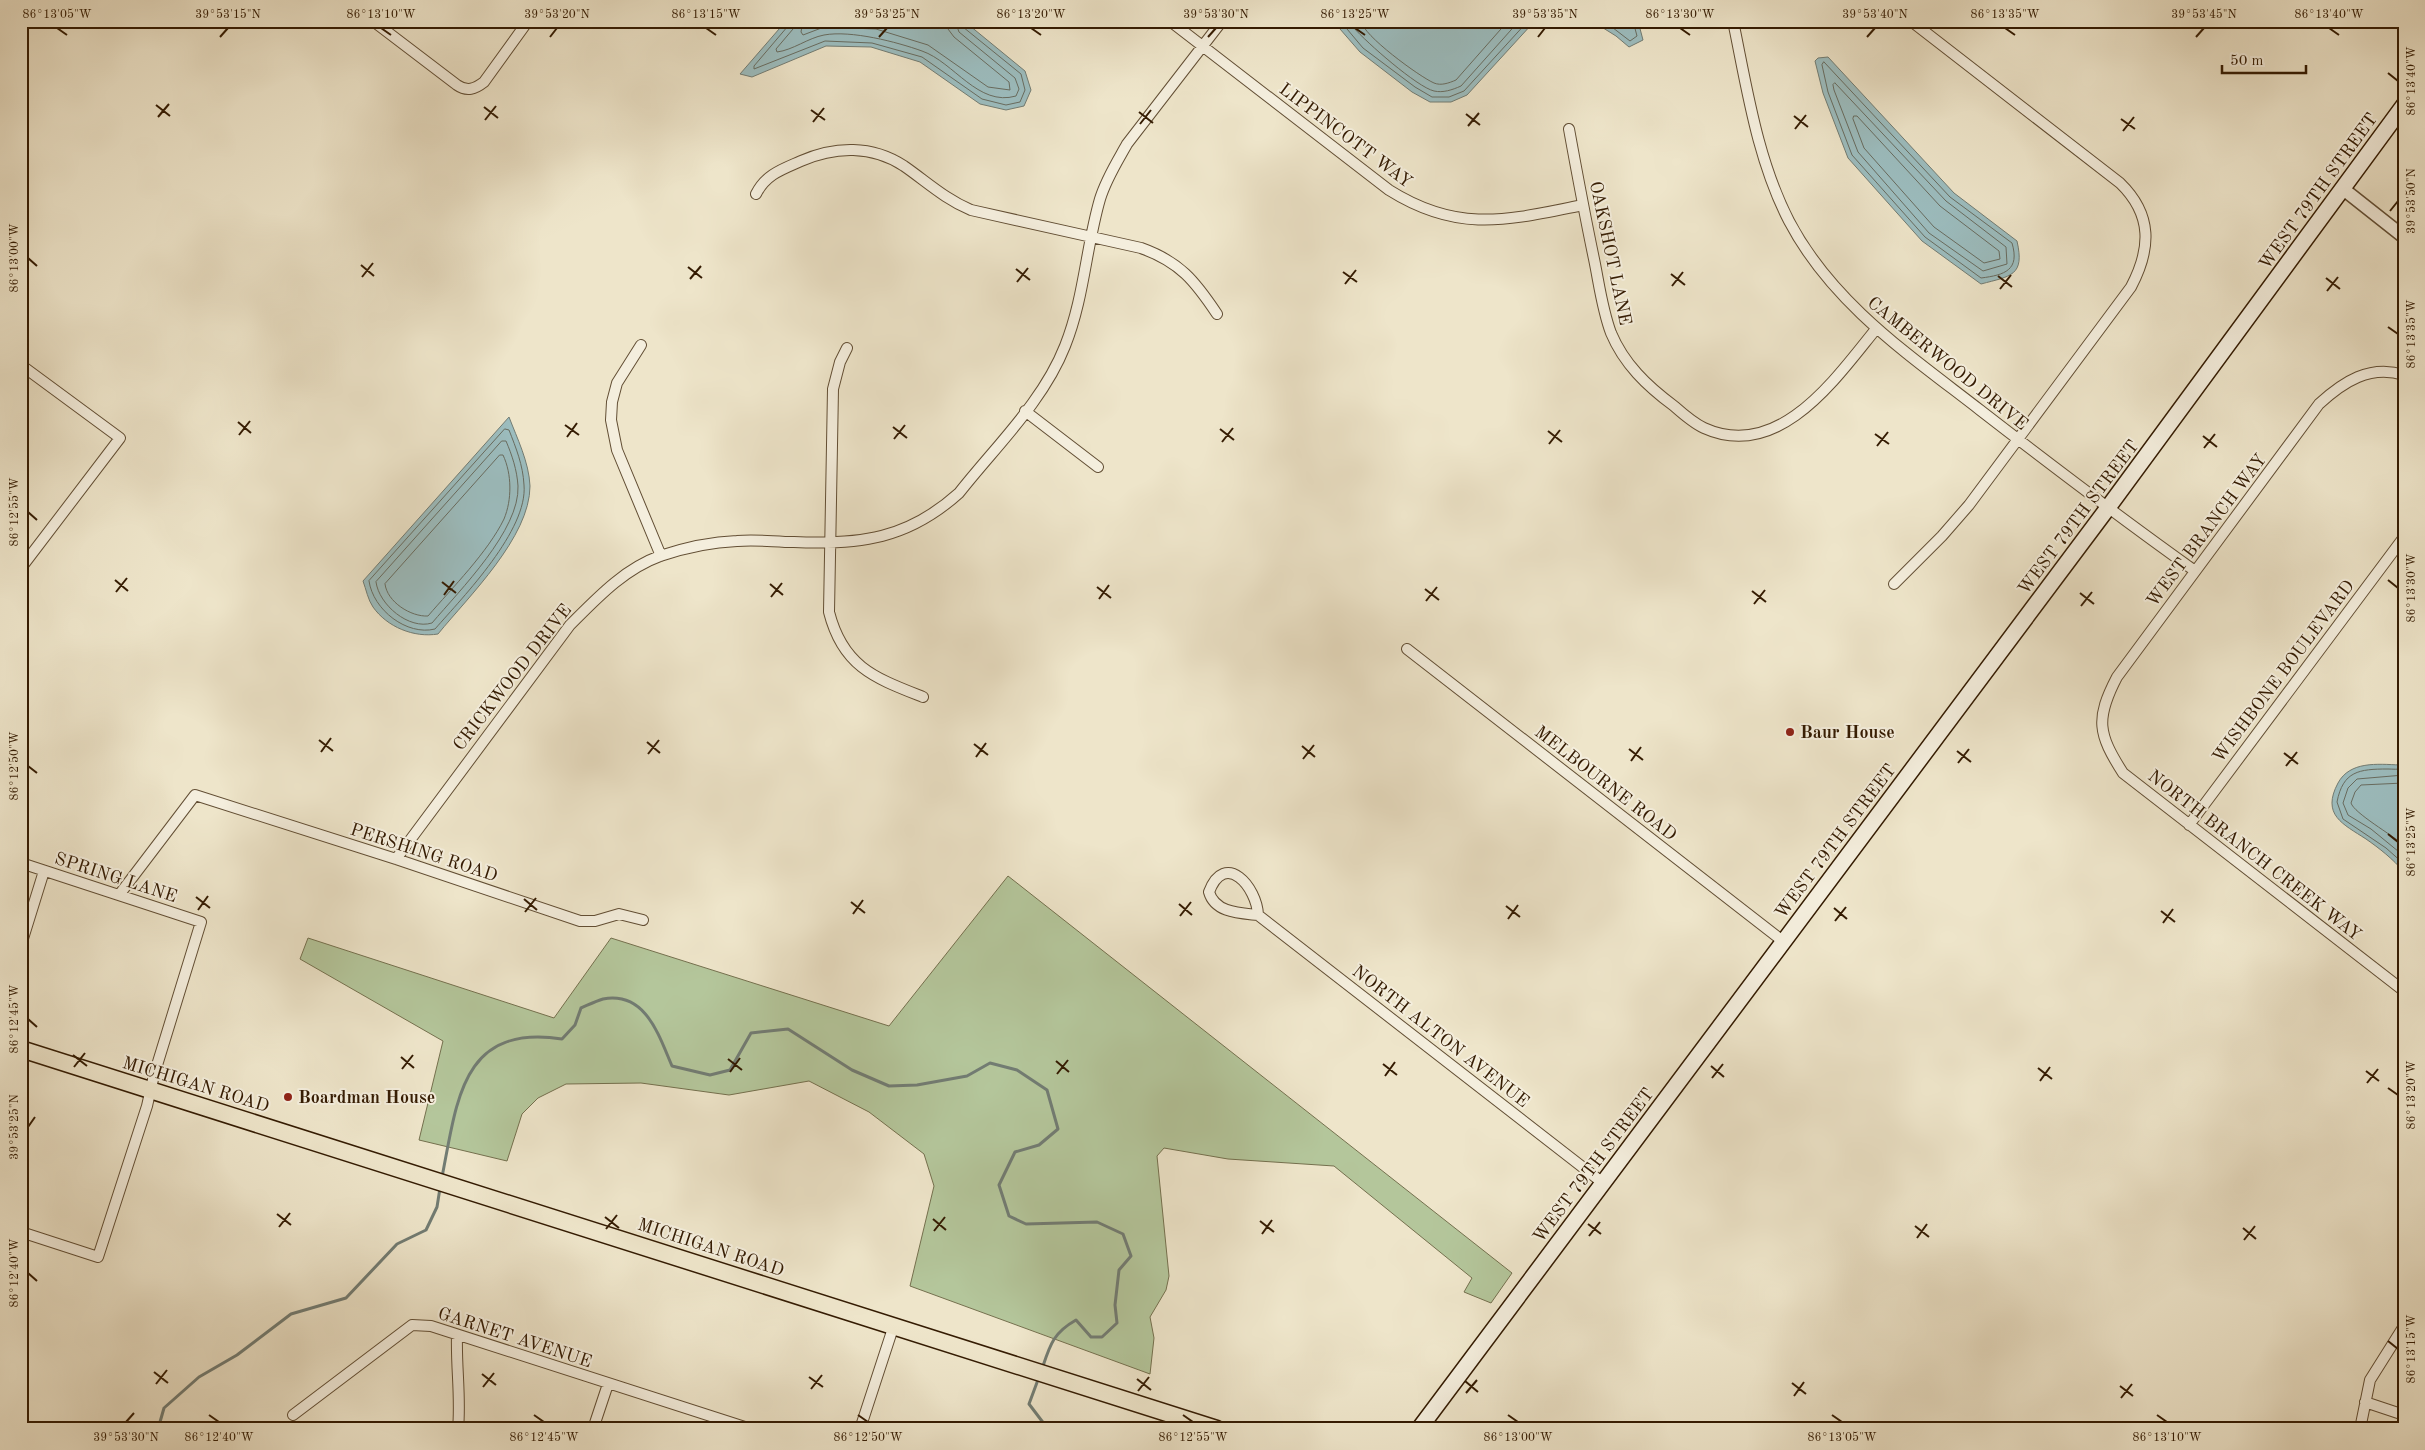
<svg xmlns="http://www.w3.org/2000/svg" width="2425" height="1450" viewBox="0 0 2425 1450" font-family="'Old Standard TT',serif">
	<rect width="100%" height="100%" fill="#eee5ca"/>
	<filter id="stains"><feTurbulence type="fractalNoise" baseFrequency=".004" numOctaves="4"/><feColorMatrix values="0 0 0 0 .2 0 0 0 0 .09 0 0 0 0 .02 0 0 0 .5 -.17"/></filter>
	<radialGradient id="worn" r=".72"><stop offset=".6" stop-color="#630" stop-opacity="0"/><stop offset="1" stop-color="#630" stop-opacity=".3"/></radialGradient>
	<!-- green -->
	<path fill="#b4c69b" stroke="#74704e" d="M1008,876L1512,1273L1491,1303L1464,1292L1472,1278L1334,1166L1228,1159L1164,1148L1157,1156L1169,1276L1166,1290L1150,1317L1154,1338L1150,1374L910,1286L934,1186L924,1154L869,1112L809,1081L729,1095L641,1083L566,1084L538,1098L522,1114L507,1161L419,1140L443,1041L300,959L308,938L554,1018L611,938L889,1026Z"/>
	<!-- water -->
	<path fill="#9cbdbf" stroke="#727c73" d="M786,21H964L1025,71L1031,90L1024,106L1006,110L980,104L920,62L871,47L826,46L752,77L740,74Z
		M1343,21H1540L1532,24L1467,95L1451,102H1430L1412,92L1360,52L1340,29Z
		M1592,21H1638L1643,40L1629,47L1616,36Z
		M1828,57L1954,193L2017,241C2025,276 2011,276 1981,284L1922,241L1848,158L1823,93L1815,61L1818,58Z
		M509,417C517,438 529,462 530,486C530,537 469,596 438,634C414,638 387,627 373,607C368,600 366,589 363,581Z
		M2404,762V872C2393,859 2379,848 2366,839C2343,824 2321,815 2338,783C2350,761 2377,764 2400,765Z"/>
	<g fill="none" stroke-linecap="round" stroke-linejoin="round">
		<!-- shore -->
		<path stroke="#686c60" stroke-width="1" d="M789,21L788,26L754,66V69L825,41L872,43L922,57L982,99L1006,105L1020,102L1025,90L1021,74L963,27L961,21
			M795,21L793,29L776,49L777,52C793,50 808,38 824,35C851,30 897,42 922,51C954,62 978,107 1016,96L1019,89L1015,78L959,32L955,21
			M803,21L801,32L803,35L824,27L876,29L928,45L988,87L1010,90L1009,82L954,37L948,29L947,21
			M1347,21V29L1363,48L1415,87L1432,97H1449L1464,91L1528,21
			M1354,21V28C1366,42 1417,87 1434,91C1443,93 1452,90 1461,86L1519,21
			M1361,21C1362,35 1420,77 1434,83C1441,86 1449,83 1456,80L1508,21
			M1604,21L1630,41L1637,36L1633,21
			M1824,62L1950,197L2012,243C2020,270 2005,275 1981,278L1925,237L1852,155L1828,92L1822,65Z
			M1835,83L1946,201L2006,247L2007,264L1983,271L1929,233L1858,152L1834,90L1833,85Z
			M1854,116H1857L1940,206L1999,251L2000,259L1984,263L1934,227L1864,148L1853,119Z
			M505,429L509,430C516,448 523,465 524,485C528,530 464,596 435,629C407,636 373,610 369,581Z
			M502,441H506C512,455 517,470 518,486C520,530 460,590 432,623C409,630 379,605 376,582Z
			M500,455H503C512,474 512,500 504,519C488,552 452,588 428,616C411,617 387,602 385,584Z
			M2404,768C2398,770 2393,769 2388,769C2359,769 2343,771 2337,802L2343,819L2386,848L2404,864
			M2404,775L2357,779L2348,788L2343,803L2348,815L2371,829L2404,856
			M2404,783L2361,785L2355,792L2351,803C2354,813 2392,835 2404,845"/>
		<!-- stream -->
		<path stroke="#727c73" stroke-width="3" d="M442,1177C457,1102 461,1023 562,1039L575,1025L581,1008C588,1005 596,1001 603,999C646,991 659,1036 672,1066L710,1075L730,1070L751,1033L788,1029L852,1070L889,1086L917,1085L967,1076L990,1063L1017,1070L1047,1090L1058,1129L1039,1145L1015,1152L999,1185L1009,1216L1026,1224L1097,1222L1123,1234L1131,1256L1119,1270L1115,1305L1117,1323L1102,1337H1091L1076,1320C1053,1333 1050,1345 1042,1369
			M1039,1377L1029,1404L1048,1429
			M158,1429L164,1408L199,1377L237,1355L291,1314L346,1298L397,1244L426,1230L437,1207L440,1188"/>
		<defs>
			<path id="minor" d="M373,21L457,85C467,92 475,89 484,82L528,21
				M1170,21L1389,190C1459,234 1508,220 1583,205
				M1733,21C1747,88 1757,159 1789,221C1832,303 1908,354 1980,410C2051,465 2122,519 2195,571
				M1569,129C1577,173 1585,216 1594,259C1599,283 1602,309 1611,333C1624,364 1647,386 1674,406C1683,414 1693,423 1704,428C1779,462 1836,378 1876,329
				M756,194C766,174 783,169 801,161C835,146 872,145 904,166C927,182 945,199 971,210L1141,248C1180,262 1195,281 1217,314
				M641,345L617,383L612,402L611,420L617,450L661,556
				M847,348L840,362L833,389L829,612C843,667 875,678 923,697
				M21,365L120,438L21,568
				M2404,375C2370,364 2343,382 2319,404L2117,677C2095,719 2098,734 2123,773L2404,991
				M1025,411L1098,467
				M1894,584L1942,536L1969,505L2131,287C2151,249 2153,215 2120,183L1911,21
				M1407,649L1784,942
				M2189,825L2404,537
				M396,859L570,625C597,598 624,569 660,556C684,548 711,542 737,541C756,539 775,542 794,542C860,545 908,539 959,493C995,447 1043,402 1065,346C1084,299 1086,247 1100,199C1106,179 1117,162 1127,144L1222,21
				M21,863L201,922L154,1075L147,1106L98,1257L21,1232
				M119,895L195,795L396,859L580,921H595L619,914L643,920
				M1258,915C1240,913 1215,913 1209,892C1225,850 1257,887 1258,915L1603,1183
				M21,945L44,871
				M457,1336C456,1367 461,1398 458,1429
				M2365,1402L2404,1415
				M293,1415L412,1325L431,1326L751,1429
				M593,1429L608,1384
				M860,1429L894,1325
				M2360,1429L2370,1380L2404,1326"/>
			<path id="tertiary" d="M2342,188L2404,237"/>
			<path id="secondary" d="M1419,1429L2107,509L2404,105"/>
			<path id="primary" d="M21,1049L1217,1429"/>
		</defs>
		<!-- minor casing -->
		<use href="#minor" stroke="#624e34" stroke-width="12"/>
		<!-- tertiary casing -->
		<use href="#tertiary" stroke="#624e34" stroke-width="15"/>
		<!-- secondary casing -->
		<use href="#secondary" stroke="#341b02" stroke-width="18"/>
		<!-- primary casing -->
		<use href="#primary" stroke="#341b02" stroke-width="19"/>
		<!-- minor -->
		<use href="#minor" stroke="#f4eedd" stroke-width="10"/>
		<!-- tertiary -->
		<use href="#tertiary" stroke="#f4eedd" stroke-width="12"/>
		<!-- secondary -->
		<use href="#secondary" stroke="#f4eedd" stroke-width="15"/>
		<!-- primary -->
		<use href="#primary" stroke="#eee5ca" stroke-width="16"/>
	</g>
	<!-- ticks -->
	<path fill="none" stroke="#341b02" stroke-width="2" d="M57,28L67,35M381,28L391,35M706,28L716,35M1031,28L1041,35M1355,28L1365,35M1680,28L1690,35M2005,28L2015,35M2329,28L2339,35M220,37L228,28M550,37L557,28M879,37L887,28M1208,37L1216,28M1538,37L1545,28M1867,37L1875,28M2196,37L2204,28M2388,73L2398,81M156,105L170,116M484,107L498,118M811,110L825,120M1139,112L1153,123M1466,114L1480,125M1794,116L1808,127M158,117L169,104M2121,119L2135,129M485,120L496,106M813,122L824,108M1140,124L1151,110M1468,126L1479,113M1795,129L1806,115M2123,131L2134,117M2390,211L2398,201M28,258L37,266M361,265L374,276M688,267L702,278M1016,269L1030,280M1343,272L1357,282M1671,274L1685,285M1998,276L2012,287M362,277L373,263M2326,278L2340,289M690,279L701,266M1017,282L1028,268M1345,284L1356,270M1672,286L1683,272M2000,289L2011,275M2327,291L2338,277M2388,327L2398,334M238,422L251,433M565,425L579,435M893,427L907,438M1220,429L1234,440M1548,431L1562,442M1875,434L1889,444M239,435L250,421M2203,436L2217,447M567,437L577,423M894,439L905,425M1222,442L1233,428M1549,444L1560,430M1877,446L1888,432M2204,448L2215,434M28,512L37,520M115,580L128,591M2388,580L2398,588M442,582L456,593M770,584L783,595M1097,587L1111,598M1425,589L1439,600M1752,591L1766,602M116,592L127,578M2080,593L2094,604M444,595L454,581M771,597L782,583M1099,599L1109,585M1426,601L1437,587M1754,604L1765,590M2081,606L2092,592M319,740L333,751M647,742L660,753M974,744L988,755M1302,746L1315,757M1629,749L1643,760M1957,751L1971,762M321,752L331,738M2284,753L2298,764M648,754L659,740M976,757L986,743M1303,759L1314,745M1631,761L1641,747M1958,763L1969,749M28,766L37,773M2286,766L2297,752M2388,834L2398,842M196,897L210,908M524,899L537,910M851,902L865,913M1179,904L1192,915M1506,906L1520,917M1834,908L1847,919M198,910L208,896M2161,911L2175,922M525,912L536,898M853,914L863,900M1180,916L1191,902M1508,919L1518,905M1835,921L1846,907M2163,923L2173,909M28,1019L37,1027M73,1055L87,1066M401,1057L414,1068M728,1059L742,1070M1056,1061L1069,1072M1383,1064L1397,1075M1711,1066L1724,1077M74,1067L85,1053M2038,1068L2052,1079M402,1069L413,1055M2366,1071L2379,1081M730,1072L740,1058M1057,1074L1068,1060M1385,1076L1395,1062M1712,1078L1723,1064M2040,1081L2050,1067M2367,1083L2378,1069M2388,1088L2398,1095M28,1127L35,1117M277,1214L291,1225M605,1217L619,1228M933,1219L946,1230M1260,1221L1274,1232M1588,1224L1601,1234M1915,1226L1929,1237M279,1227L290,1213M2243,1228L2256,1239M606,1229L617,1215M934,1231L945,1217M1262,1234L1272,1220M1589,1236L1600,1222M1917,1238L1927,1224M2244,1240L2255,1226M28,1273L37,1281M2388,1341L2398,1349M154,1372L168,1383M482,1374L496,1385M809,1377L823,1387M1137,1379L1151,1390M1465,1381L1478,1392M1792,1383L1806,1394M156,1384L167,1370M2120,1386L2133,1396M483,1387L494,1373M811,1389L822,1375M1138,1391L1149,1377M1466,1393L1477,1380M1794,1396L1804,1382M2121,1398L2132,1384M209,1415L219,1422M534,1415L544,1422M858,1415L868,1422M1183,1415L1193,1422M1508,1415L1518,1422M1832,1415L1842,1422M2157,1415L2167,1422M126,1422L134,1413"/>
	<!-- markers -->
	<g fill="#8f2418" stroke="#f4eedd" stroke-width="2">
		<circle cx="1790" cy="732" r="5"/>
		<circle cx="288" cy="1097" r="5"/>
	</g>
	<g text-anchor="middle" stroke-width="4" stroke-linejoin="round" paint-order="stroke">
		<!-- street labels -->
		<g font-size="18" fill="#341b02" stroke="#f4eedd">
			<text transform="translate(1346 135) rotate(37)" y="6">LIPPINCOTT WAY</text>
			<text transform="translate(2318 191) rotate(-54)" y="6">WEST 79TH STREET</text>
			<text transform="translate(1611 253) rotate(78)" y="6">OAKSHOT LANE</text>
			<text transform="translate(1948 363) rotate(39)" y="6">CAMBERWOOD DRIVE</text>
			<text transform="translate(2078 517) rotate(-53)" y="6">WEST 79TH STREET</text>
			<text transform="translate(2206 530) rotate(-53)" y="6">WEST BRANCH WAY</text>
			<text transform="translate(2283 671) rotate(-53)" y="6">WISHBONE BOULEVARD</text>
			<text transform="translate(512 677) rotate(-52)" y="6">CRICKWOOD DRIVE</text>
			<text transform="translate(1606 783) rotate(38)" y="6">MELBOURNE ROAD</text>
			<text transform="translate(1835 841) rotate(-53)" y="6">WEST 79TH STREET</text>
			<text transform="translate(424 852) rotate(18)" y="6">PERSHING ROAD</text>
			<text transform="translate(2255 855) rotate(38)" y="6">NORTH BRANCH CREEK WAY</text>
			<text transform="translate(116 877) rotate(18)" y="6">SPRING LANE</text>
			<text transform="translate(1441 1036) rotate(38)" y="6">NORTH ALTON AVENUE</text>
			<text transform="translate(196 1084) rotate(17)" y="6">MICHIGAN ROAD</text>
			<text transform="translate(1593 1165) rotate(-53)" y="6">WEST 79TH STREET</text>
			<text transform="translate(711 1247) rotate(18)" y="6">MICHIGAN ROAD</text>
			<text transform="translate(515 1337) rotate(18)" y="6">GARNET AVENUE</text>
		</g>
		<!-- poi labels -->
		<g font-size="18" font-weight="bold" fill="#341b02" stroke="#f4eedd" text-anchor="start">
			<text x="1800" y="738">Baur House</text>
			<text x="298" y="1103">Boardman House</text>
		</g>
	</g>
	<!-- margin -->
	<rect width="2425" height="1450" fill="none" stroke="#eee5ca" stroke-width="55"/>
	<!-- scale -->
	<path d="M2222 65v8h84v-8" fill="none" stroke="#341b02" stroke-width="2.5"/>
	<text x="2230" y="65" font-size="15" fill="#341b02" stroke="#f4eedd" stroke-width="4" paint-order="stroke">50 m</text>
	<rect x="28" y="28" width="2370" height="1394" fill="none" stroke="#341b02" stroke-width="2"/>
	<g font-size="12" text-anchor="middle" fill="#341b02">
		<text x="57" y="18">86°13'05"W</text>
		<text x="228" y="18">39°53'15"N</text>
		<text x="381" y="18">86°13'10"W</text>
		<text x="557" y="18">39°53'20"N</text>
		<text x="706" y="18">86°13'15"W</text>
		<text x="887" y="18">39°53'25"N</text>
		<text x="1031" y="18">86°13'20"W</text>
		<text x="1216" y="18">39°53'30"N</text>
		<text x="1355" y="18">86°13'25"W</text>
		<text x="1545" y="18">39°53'35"N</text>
		<text x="1680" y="18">86°13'30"W</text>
		<text x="1875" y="18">39°53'40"N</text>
		<text x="2005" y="18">86°13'35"W</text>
		<text x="2204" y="18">39°53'45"N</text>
		<text x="2329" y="18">86°13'40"W</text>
		<text transform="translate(2411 81) rotate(-90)" y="4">86°13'40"W</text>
		<text transform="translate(2411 201) rotate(-90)" y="4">39°53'50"N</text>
		<text transform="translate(14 258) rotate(-90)" y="4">86°13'00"W</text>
		<text transform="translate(2411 334) rotate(-90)" y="4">86°13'35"W</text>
		<text transform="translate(14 512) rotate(-90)" y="4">86°12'55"W</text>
		<text transform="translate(2411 588) rotate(-90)" y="4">86°13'30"W</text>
		<text transform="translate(14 766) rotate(-90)" y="4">86°12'50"W</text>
		<text transform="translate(2411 842) rotate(-90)" y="4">86°13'25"W</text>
		<text transform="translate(14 1019) rotate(-90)" y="4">86°12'45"W</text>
		<text transform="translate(2411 1095) rotate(-90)" y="4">86°13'20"W</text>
		<text transform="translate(14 1127) rotate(-90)" y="4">39°53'25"N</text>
		<text transform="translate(14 1273) rotate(-90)" y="4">86°12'40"W</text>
		<text transform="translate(2411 1349) rotate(-90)" y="4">86°13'15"W</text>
		<text x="126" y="1441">39°53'30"N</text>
		<text x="219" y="1441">86°12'40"W</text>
		<text x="544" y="1441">86°12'45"W</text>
		<text x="868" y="1441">86°12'50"W</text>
		<text x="1193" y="1441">86°12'55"W</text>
		<text x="1518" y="1441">86°13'00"W</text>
		<text x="1842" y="1441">86°13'05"W</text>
		<text x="2167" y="1441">86°13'10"W</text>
	</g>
	<rect width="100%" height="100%" filter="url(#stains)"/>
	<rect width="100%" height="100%" fill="url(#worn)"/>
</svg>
